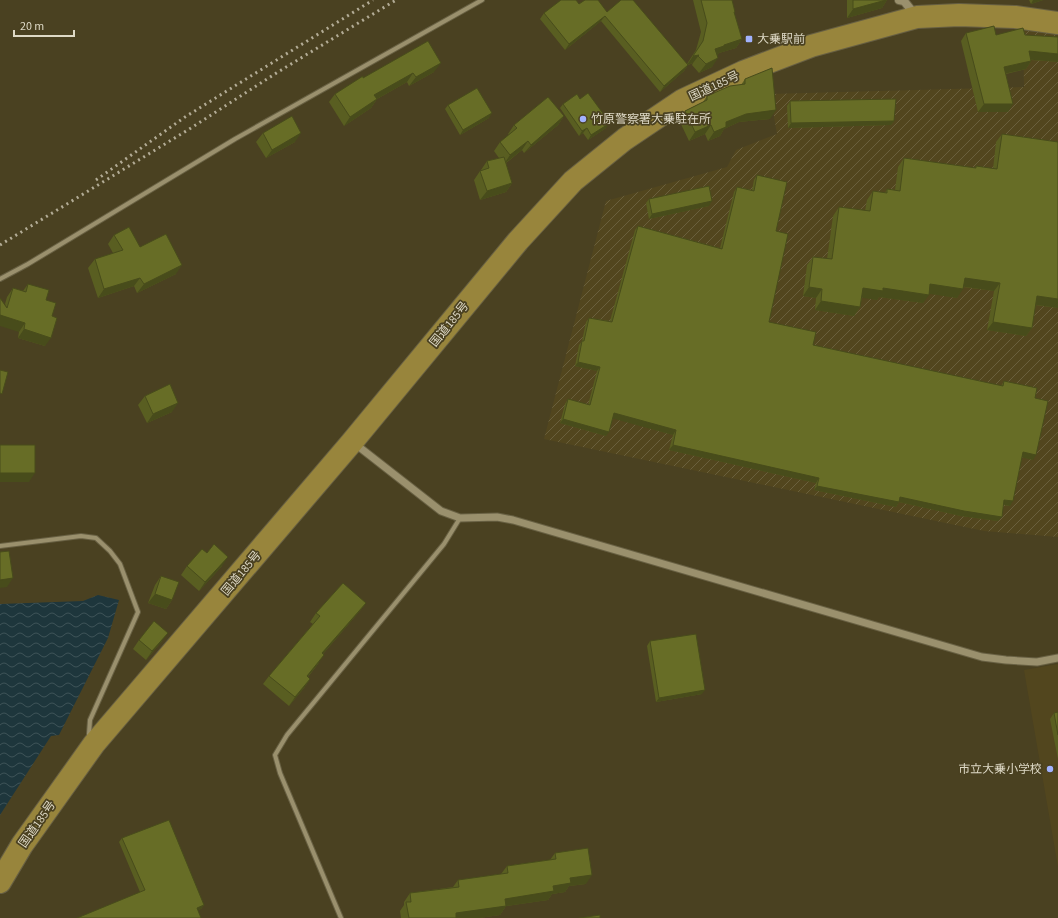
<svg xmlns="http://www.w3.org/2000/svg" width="1058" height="918" viewBox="0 0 1058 918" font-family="'Source Sans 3','Noto Sans JP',sans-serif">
	<defs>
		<pattern id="industrial-furrows" width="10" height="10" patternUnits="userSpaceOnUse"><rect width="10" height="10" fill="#52461e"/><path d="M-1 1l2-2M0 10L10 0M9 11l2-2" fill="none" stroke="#6a603d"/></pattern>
		<pattern id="water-waves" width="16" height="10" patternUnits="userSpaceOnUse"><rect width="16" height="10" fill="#1e363c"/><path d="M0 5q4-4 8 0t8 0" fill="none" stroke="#3e5257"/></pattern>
	</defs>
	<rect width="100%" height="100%" fill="#4a4121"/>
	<!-- built -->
	<path fill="#52461e" d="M1058,664V867L1024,670Z"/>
	<!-- industrial -->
	<path fill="url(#industrial-furrows)" d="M1023,30L1058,34V537L984,531L544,439L606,201L727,167L736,150L777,134L770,94L1024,87Z"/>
	<!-- water -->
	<path fill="url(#water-waves)" d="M98,595L119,600L108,638L59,735L51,736L0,815V604L83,601Z"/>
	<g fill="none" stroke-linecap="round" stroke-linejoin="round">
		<defs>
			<path id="minor" d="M0,279L28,264L235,139L482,0
				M0,546L81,536L96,538L110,551L120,564L138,612L90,720L89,734L90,737
				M341,918L280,773L275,755L287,735L444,544L460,518"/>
			<path id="tertiary" d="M354,443L441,511L460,518L497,517L513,520L982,657L1006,660L1037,662L1058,658"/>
			<path id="secondary" d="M899,0L904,1L916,16"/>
			<path id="trunk" d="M0,882L22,845L94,744L352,442L518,241L573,181L625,139L683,100L743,72L811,46L917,17L959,15L1015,17L1058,23"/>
		</defs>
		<!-- minor casing -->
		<use href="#minor" stroke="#686043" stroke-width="6"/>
		<!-- tertiary casing -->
		<use href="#tertiary" stroke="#686043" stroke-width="9"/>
		<!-- secondary casing -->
		<use href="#secondary" stroke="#686043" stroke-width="10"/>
		<!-- trunk casing -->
		<use href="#trunk" stroke="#686043" stroke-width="24"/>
		<!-- minor -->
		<use href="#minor" stroke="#9a906d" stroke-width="4"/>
		<!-- tertiary -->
		<use href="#tertiary" stroke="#9a906d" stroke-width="7"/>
		<!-- secondary -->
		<use href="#secondary" stroke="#9a906d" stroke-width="8"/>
		<!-- trunk -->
		<use href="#trunk" stroke="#98853c" stroke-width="22"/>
		<!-- rail -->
		<path stroke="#b3ac96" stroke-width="3" stroke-dasharray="2 4" stroke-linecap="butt" d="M96,180L185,117L373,0
			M0,245L191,128L278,72L396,0"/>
	</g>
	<!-- wall -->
	<path fill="#595e21" d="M693,0H732L735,12L734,13L742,39L736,48L719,53L717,55L712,67L699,73L692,65L693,63L688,65L684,71L660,92L601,21L565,50L540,19L544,13L579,4L607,12L687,64L696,50L701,32Z
		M847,0H887L882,8L847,18Z
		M1029,0H1043L1031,4Z
		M966,33L996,35H1025L1058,37V62L1031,60V61L1026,69L1006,74L1008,112H978L961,41Z
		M428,41L434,72L409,86L407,82L377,99L371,108L344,126L329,102L335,94Z
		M745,79L770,119L739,122L724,129L720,136L708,141L705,134L689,141L679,120L685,111L703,102L707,96L741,85Z
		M580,99L606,128L588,140L583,133L579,136L560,108L563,104Z
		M790,101L894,121L891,125L788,128L787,106Z
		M448,105L489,118L460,135L445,109Z
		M564,116L558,125L524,153L522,150L506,163L512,183L506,192L480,200L474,180L480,171H481V170L487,161L499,158L494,151L500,142L509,135L508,134L514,125Z
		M263,133L295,142L266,158L256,142Z
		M1002,134L1058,142V308L1035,305L1032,328L1026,336L987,330L994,291L963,287L957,298L929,293L923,303L879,297L877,300L862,297L860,307L854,316L815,310L816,298L803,296L807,265L813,257L827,259L833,216L839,207L865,211L867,200L873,191L885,193L887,189L895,190L898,167L904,158L975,168L976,166L993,169L996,142Z
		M757,175L776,231L769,322L813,345L1001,386L1004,381L1035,398L1033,460L1022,457L1010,506L1003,505L998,521L961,516L899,502L896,507L814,490L816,483L669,450L673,435L613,418L606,436L560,423L565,404L568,399L588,405L597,371L575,366L579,345L582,341L586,322L589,318L610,321L635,230L638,226L720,248L734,192L737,187L752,190L754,180Z
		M649,199L709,206L649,219L646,203Z
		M114,235L140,247L176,274L137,293L134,286L98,298L88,268L95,259L113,253L108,244Z
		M28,284L46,300L52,316L45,346L18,338L19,332L5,304L7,297L13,288L23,291Z
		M145,396L172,412L147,423L138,405Z
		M187,566H222L199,591L181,575Z
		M161,576L172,600L166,609L148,603L155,585Z
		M366,603L359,612L323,654L318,664L308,677L310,679L304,688L289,706L263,684L269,676L313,624L310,622L316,613Z
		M139,640L162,641L146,660L133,649Z
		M650,641L702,694L656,702L647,646Z
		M1058,712V759L1050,719L1054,713Z
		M122,838L204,905L201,909L198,910L140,892L119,842Z
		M555,853L586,884L569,886L565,892L552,894L548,900L506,906L500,915L479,918H401L400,911L404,905V902L410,893L453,887L458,880L501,874L507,866L550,860Z"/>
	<!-- shaded-wall -->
	<path fill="#484c1b" d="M886,0H887L882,8L847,18L853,9Z
		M1033,0H1043L1031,4Z
		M605,16L601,21L565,50L569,44Z
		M742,39L736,48L719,53L718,55L709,58L715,49L724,45Z
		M1029,51L1058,54V62L1023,59Z
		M699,55L693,63L687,65L693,56Z
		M718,58L712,67L699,73L706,64Z
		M1031,61L1026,69L999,75L1004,67Z
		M441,63L434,72L409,86L416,77Z
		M688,65L684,71L660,92L664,86Z
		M413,73L407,82L368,104L374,95Z
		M377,99L371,108L344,126L350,117Z
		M984,104H1013L1008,112H978Z
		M776,110L770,119L739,122L724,129L720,136L708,141L714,132L726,122L746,114Z
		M492,113L489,118L460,135L463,130Z
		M564,116L558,125L524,153L531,145Z
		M894,121L891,125L788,128L791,123Z
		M610,123L606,128L588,140L591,135Z
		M711,125L705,134L689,141L695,132Z
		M587,128L583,133L579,136L582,131Z
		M301,133L295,142L266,158L272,150Z
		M528,141L522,150L504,164L510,155Z
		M512,183L506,192L480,200L487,191Z
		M712,201L709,206L649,219L652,214Z
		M182,265L176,274L137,293L144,284Z
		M140,278L134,286L98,298L104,289Z
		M965,278L1000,283L994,291L959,286Z
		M930,284L963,289L957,298L924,293Z
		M809,287L822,289L816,298L803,296Z
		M863,288H883L929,295L923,303L879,297L877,300L857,297Z
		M1037,296L1058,299V308L1031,304Z
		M821,301L860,307L854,316L815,310Z
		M0,315L25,323L19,332L0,326Z
		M993,322L1032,328L1026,336L987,330Z
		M24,329L51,338L45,346L18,338Z
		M578,362L600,367L597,371L575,366Z
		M178,403L172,412L147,423L153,414Z
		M614,413L676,430L673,435L611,418Z
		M563,419L609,432L606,436L560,423Z
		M673,445L819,478L816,483L669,450Z
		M1023,452L1036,455L1033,460L1020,457Z
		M0,473H35L29,482H0Z
		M817,486L900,497L1002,517L998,521L961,516L899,502L896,507L814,490Z
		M1004,500L1013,501L1010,506L1001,504Z
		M228,557L222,566L199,591L205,582Z
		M13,578L7,587L0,588V580Z
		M155,594L172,600L166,609L148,603Z
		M366,603L359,612L316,662L322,653Z
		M168,633L162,641L146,660L152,651Z
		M324,655L318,664L301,685L307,676Z
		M310,679L304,688L289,706L295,697Z
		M705,690L702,694L656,702L659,698Z
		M592,875L586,884L569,886L565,892L552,894L548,900L506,906L500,915L479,918H452L456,913L505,899L570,878Z
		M204,905L201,909L194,912L197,908Z"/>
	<!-- building -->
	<path fill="#676d26" stroke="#484c1b" d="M561,0H576L579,4L585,0H598L607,12L621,0H633L688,65L664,86L605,16L569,44L544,13Z
		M701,0H732L735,12H734L742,39L724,45V46L715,49L718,58L706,64L698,56L699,55L693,56L703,41L707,23Z
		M853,0H886L853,9Z
		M994,26L996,35L1023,28L1025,35L1058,37V54L1029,51L1031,61L1004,67L1013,104H984L966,33Z
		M428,41L441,63L416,77L413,73L374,95L377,99L350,117L335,94L363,76V78Z
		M772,68L776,110L746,114L726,122V127L714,132L711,125L695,132L685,111L707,100V96L730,86L745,84V79Z
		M477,88L492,113L463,130L448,105Z
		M588,93L610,123L591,135L587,128L582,131L563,104L577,94L580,99Z
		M548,97L564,116L531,145L528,141L510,155L500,142L517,128L514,125Z
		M896,99L894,121L791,123L790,101Z
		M292,116L301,133L272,150L263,133Z
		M1002,134L1058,142V299L1037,296L1032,328L993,322L1000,283L965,278L963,289L930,284L929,295L883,288V291L863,288L860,307L821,301L822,289L809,287L813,257L832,259L839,207L870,211L873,191L887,193V189L900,191L904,158L976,168V166L997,169Z
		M504,157L512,183L487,191L480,171L489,168L487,161Z
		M757,175L787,182L776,231L788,234L769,322L816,332L813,345L1003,386L1004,381L1037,388L1035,398L1048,401L1036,455L1023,452L1013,501L1004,500L1002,517L964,511L900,497L899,502L817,486L819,478L673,445L676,430L614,413L609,432L563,419L568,399L590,405L600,367L578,362L582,341H584L589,318L612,322L638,226L722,249L737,187L754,191Z
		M709,186L712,201L652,214L649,199Z
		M129,227L140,247L166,234L182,265L144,284L140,278L104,289L95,259L123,250L114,235Z
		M28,284L49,290L46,300L56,303L52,316L57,318L51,338L24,329L25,323L0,315V298L7,308L13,288L26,292Z
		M0,370L8,372L2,394L0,393Z
		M170,384L178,403L153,414L145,396Z
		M0,445H35V473H0Z
		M214,544L228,557L205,582L187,566L202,549L207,553Z
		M9,551L13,578L0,580V552Z
		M161,576L179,582L172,600L155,594Z
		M343,583L366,603L322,653L324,655L307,676L310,679L295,697L269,676L320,616L316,613Z
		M154,621L168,633L152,651L139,640Z
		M696,634L705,690L659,698L650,641Z
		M1058,712V735L1054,713Z
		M169,820L204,905L197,908L201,918H77L145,890L122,838Z
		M588,848L592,875L570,878L571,883L553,886L554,891L505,899L506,906L456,913V918H409L406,902H411L410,893L459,887L458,880L508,873L507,866L556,859L555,853Z
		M600,915V918H579Z"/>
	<!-- markers -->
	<g fill="#a2b2fd" stroke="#4a4121" stroke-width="1.5">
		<rect x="745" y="35" width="8" height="8" rx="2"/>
		<circle cx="583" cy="119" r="4"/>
		<circle cx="1050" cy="769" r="4"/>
	</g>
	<g text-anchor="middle" stroke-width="3.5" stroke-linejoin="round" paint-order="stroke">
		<!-- poi labels -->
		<g font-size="12" fill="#ded9c6" stroke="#4a4121" text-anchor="start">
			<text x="757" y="43">大乗駅前</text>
			<text x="591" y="123">竹原警察署大乗駐在所</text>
			<text x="1042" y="773" text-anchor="end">市立大乗小学校</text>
		</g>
		<!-- street labels -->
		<g font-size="12" fill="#ded9c6" stroke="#4a4121">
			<text transform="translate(714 86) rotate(-25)" y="4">国道185号</text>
			<text transform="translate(449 324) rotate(-51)" y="4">国道185号</text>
			<text transform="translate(241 573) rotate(-50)" y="4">国道185号</text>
			<text transform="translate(37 824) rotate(-55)" y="4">国道185号</text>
		</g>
	</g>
	<!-- scale -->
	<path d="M14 30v6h60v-6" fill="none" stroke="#ded9c6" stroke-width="2"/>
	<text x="20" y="30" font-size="12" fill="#ded9c6" stroke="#4a4121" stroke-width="3" paint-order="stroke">20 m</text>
</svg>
